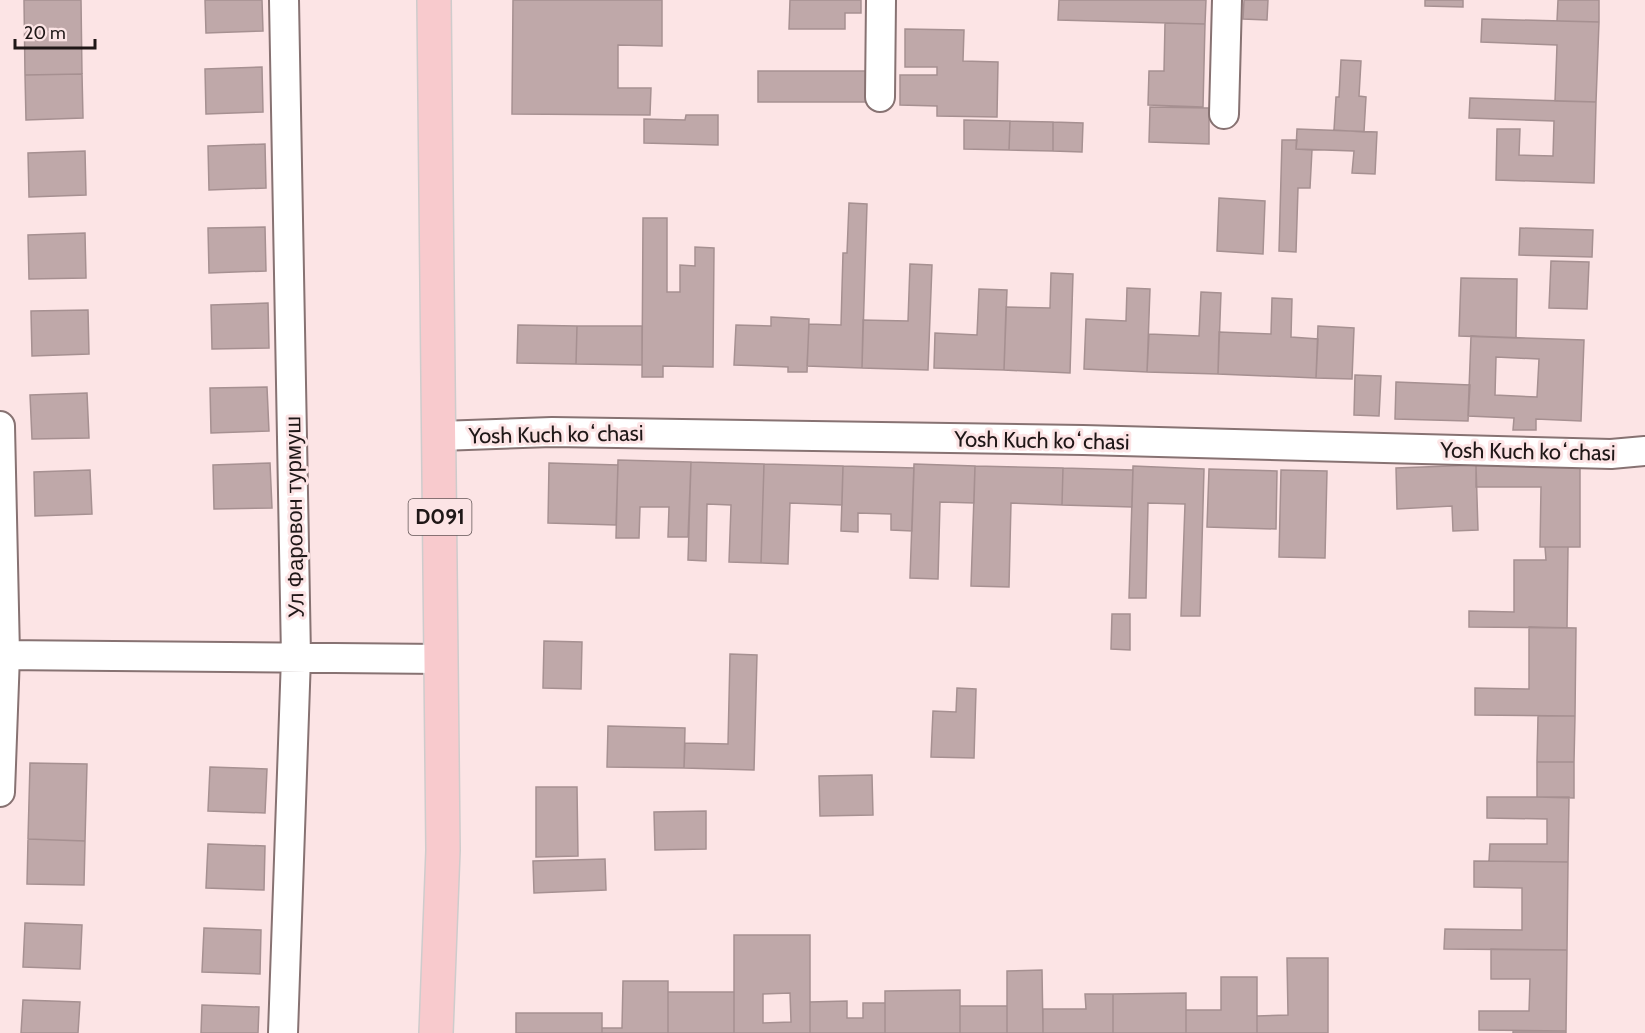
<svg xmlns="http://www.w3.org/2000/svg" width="1645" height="1033" viewBox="0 0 1645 1033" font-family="Cabin,sans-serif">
	<rect width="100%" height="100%" fill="#fce4e5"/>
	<!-- building -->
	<path fill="#bfa8a9" stroke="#a69091" stroke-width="1.5" fill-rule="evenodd" d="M24,0H81L82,74L25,75Z
		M205,0H262L263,31L206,33Z
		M513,0H662V46L618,45V88H651L650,115L512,114Z
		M790,0H861V13H845V29H789Z
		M1059,0H1206L1205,24L1058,20Z
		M1244,0H1268L1267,20L1243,19Z
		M1425,0H1463V7L1425,6Z
		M1558,0H1599V22L1557,21Z
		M1482,19L1599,22L1596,102L1555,101L1557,45L1481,42Z
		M1165,23L1205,24L1203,107L1148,105L1149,71H1164Z
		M905,29L964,30L963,61L998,62L997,117L937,116V106L900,105V75H937V67H905Z
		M1341,60L1361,61L1359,96L1366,97L1364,132L1334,130L1336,97H1339Z
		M262,67L263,112L206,114L205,69Z
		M758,71H868V102H758Z
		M82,74L83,118L26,120L25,75Z
		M1470,98L1596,102L1594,183L1496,180L1497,129H1520L1519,155L1553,156L1554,121L1469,118Z
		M1150,107L1209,108V144L1149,142Z
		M686,115H718V145L644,143V119L685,120Z
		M964,120L1010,121L1009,150L964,149Z
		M1010,121L1053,122V151L1009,150Z
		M1053,122L1083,123L1082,152L1053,151Z
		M1297,129L1377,132L1375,174L1352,173L1354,151L1296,149Z
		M1282,140H1297L1296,149L1312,150L1310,188H1298L1296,252L1279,251Z
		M265,144L266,188L209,190L208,146Z
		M85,151L86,195L29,197L28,153Z
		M1219,198L1265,201L1263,254L1217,251Z
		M849,203L867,204L862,368L807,366L809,324L841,325L843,253H847Z
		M643,218H667V292H680V265L695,266V247L714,248L713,367L663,366V377H642Z
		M265,227L266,271L209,273L208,228Z
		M1520,228L1593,230L1592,257L1519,255Z
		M85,233L86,278L29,279L28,235Z
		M1551,261L1589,262L1587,309L1549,308Z
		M910,264L932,265L928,370L862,368L863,320L908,321Z
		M1051,273L1073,274L1070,373L1004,370L1006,307L1050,308Z
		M1461,278L1517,279L1516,338L1459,336Z
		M1127,288L1150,289L1147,372L1084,369L1086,319L1126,321Z
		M979,289L1007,290L1004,370L934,368L935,333L977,335Z
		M1201,292L1221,293L1218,374L1147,372L1149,334L1199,336Z
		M1272,298L1292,299L1291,337L1318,339L1316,378L1218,374L1219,332L1271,334Z
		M268,303L269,348L212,349L211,305Z
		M88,310L89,354L32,356L31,311Z
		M771,317L809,319L807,372H788V367L734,365L736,325L771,326Z
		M518,325L577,326L576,364L517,363Z
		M577,326H642V365L576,364Z
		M1318,326L1354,328L1352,379L1316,378Z
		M1471,336L1584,340L1581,421L1536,419V430H1513L1514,418L1468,416ZM1496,357L1539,359L1537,397L1495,395Z
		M1355,375L1381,376L1379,416L1354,415Z
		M1396,382L1470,385L1468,421L1395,419Z
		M267,387L269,431L211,433L210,388Z
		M87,393L89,438L32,439L30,395Z
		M618,460L691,462L688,537H668L669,507H640L639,538H616Z
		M691,462L764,464L761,563L729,562L731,505L707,504L706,561L688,560Z
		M270,463L272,508L214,509L213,465Z
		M549,463L618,465L616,525L548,523Z
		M764,464L843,466L842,505L790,503L788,564L761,563Z
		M914,464L975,466L974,503L940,502L938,579L910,578Z
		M1476,465L1580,466V547H1540L1541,487H1476Z
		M1476,465L1478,530L1453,531L1452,506L1397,509L1396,468Z
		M843,466L914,468L912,531L891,530V514L858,513V532L841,531Z
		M975,466L1063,468L1062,505L1011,503L1009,587L971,586Z
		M1133,466L1204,469L1200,616H1181L1185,504L1148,503L1146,598H1129Z
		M1063,468L1133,470L1132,507L1062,505Z
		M1209,469L1277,471L1276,529L1207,527Z
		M90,470L92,514L35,516L34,472Z
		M1281,470L1327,471L1325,558L1279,557Z
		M1545,547H1568L1567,628L1469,627V611L1514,612V560H1546Z
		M1112,614H1130V650L1111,649Z
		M1529,627L1576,628L1575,716L1475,715V688L1529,689Z
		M544,641L582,642L581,689L543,688Z
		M730,654L757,655L754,770L684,768L685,743L728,744Z
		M957,688L976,689L974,758L931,757L933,711L956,712Z
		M1538,716H1575L1574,762H1537Z
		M608,726L685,728L684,768L607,767Z
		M1537,762H1574V798L1537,797Z
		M30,763L87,764L85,841L28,839Z
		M210,767L267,769L265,813L208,811Z
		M872,775L873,815L820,816L819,776Z
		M536,787H577L578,856L536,857Z
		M1487,797H1569L1568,862L1489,861L1490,844H1547V819L1487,818Z
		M706,811V849L655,850L654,812Z
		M28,839L85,841L84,885L27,884Z
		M208,844L265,846L264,890L206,888Z
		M605,859L606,890L534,893L533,861Z
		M1474,861L1568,862L1567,950L1444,949L1445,929L1522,930V888L1474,887Z
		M25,923L82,925L80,969L23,967Z
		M204,928L261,930L260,974L202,972Z
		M734,935H810V1033H734ZM790,993L791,1022L763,1023V994Z
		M1491,949L1567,950L1566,1031L1479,1030V1011H1529L1530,979H1491Z
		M1287,958H1328V1033H1257V1016L1288,1015Z
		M1042,970L1043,1033H1007V971Z
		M1221,977H1257V1033H1186V1010H1221Z
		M623,981H668V1033H602V1028H622Z
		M960,990V1033H885V991Z
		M668,992H734V1033H668Z
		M1186,993V1033H1113V994Z
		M1085,994H1113V1033H1043V1009H1086Z
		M23,1000L80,1002L78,1033H21Z
		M847,1001V1018H863V1003H885V1033H810V1002Z
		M202,1005L259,1007L258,1033H201Z
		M960,1006H1007V1033H960Z
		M516,1013H602V1033H516Z
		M1513,1031H1566V1033H1513Z"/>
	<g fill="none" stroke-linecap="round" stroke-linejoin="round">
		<defs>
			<path id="street" d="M880,97L881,0
				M1224,114L1227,0
				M0,426L5,655L0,792
				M440,436L552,432L1083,440L1611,454L1645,451
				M0,655L442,659
				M283,1033L296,657L284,0"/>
			<path id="primary" d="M434,0L443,850L436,1033"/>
		</defs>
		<!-- street casing -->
		<use href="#street" stroke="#877272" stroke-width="32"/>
		<!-- primary casing -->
		<use href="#primary" stroke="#cecccc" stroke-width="36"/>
		<!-- street -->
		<use href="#street" stroke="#fff" stroke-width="28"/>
		<!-- primary -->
		<use href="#primary" stroke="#f8cacd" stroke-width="33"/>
	</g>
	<g text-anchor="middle" stroke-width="6" stroke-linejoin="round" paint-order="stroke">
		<!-- shield labels -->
		<rect fill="#fce4e5" stroke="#615455" stroke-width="1.5" x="408.5" y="499" width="63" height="36" rx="4.5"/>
		<g font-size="21" font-weight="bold" fill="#1f1717">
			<text x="440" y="524">D091</text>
		</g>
		<!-- street labels -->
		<g font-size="22" fill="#1f1717" stroke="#fce4e5">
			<text transform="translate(556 434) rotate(-1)" y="8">Yosh Kuch koʻchasi</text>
			<text transform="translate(1042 440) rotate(1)" y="8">Yosh Kuch koʻchasi</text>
			<text transform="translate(1528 451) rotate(1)" y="8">Yosh Kuch koʻchasi</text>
			<text transform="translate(294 517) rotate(-91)" y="8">Ул Фаровон турмуш</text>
		</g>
	</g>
	<!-- scale -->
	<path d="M15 39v9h80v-9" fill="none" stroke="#1f1717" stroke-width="3"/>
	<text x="24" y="39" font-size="18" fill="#1f1717" stroke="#fce4e5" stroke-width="4.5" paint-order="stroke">20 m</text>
</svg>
